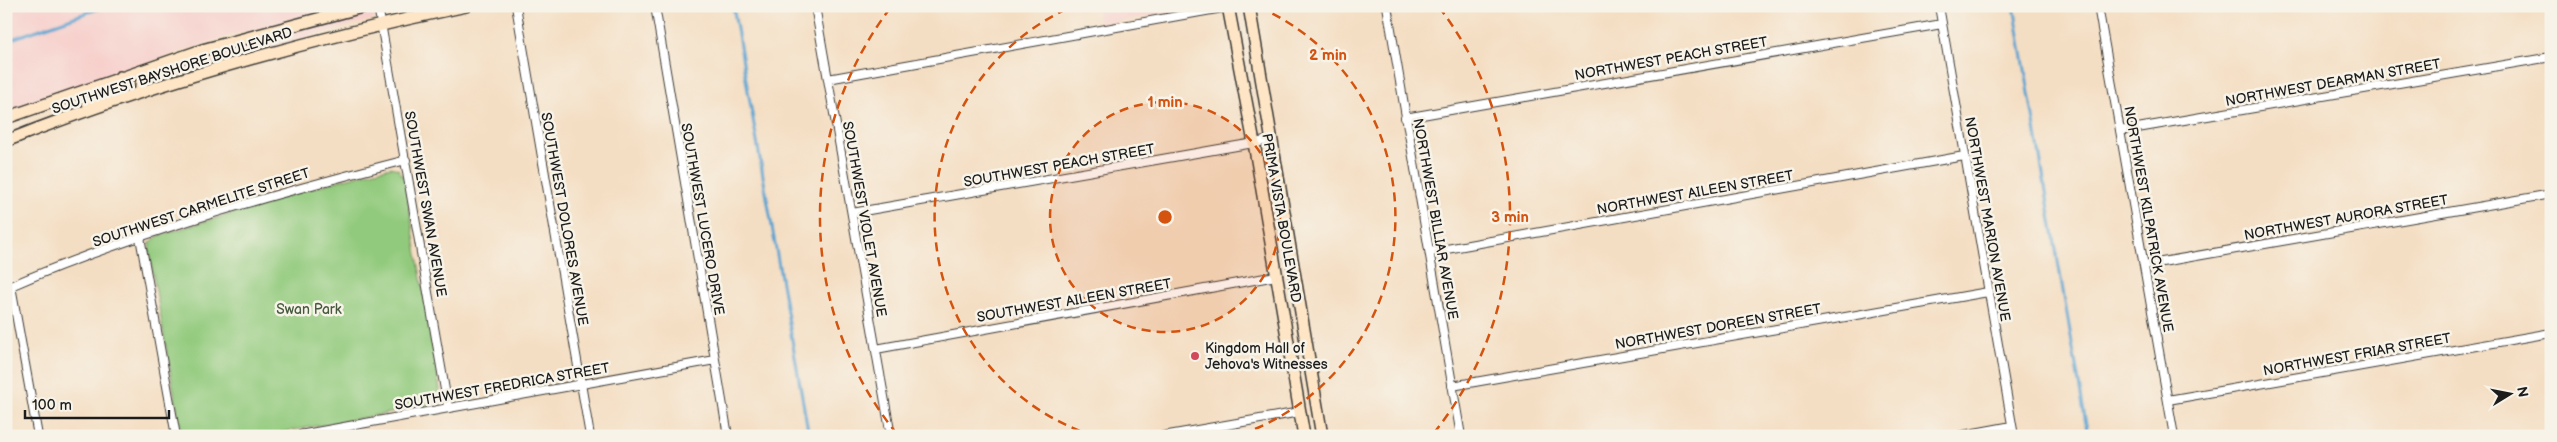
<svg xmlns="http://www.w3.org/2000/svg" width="2557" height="442" viewBox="0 0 2557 442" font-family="'Balsamiq Sans',sans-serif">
	<rect width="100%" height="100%" fill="#f7f3e8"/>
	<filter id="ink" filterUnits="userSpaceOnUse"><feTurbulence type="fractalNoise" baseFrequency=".02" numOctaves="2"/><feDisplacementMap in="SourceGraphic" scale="10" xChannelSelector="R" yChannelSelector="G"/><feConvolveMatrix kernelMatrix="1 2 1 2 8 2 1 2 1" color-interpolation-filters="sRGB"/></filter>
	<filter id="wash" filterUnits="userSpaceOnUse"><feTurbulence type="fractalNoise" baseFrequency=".0096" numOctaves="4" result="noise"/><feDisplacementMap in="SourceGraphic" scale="20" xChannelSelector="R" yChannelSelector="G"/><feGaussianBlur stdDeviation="1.12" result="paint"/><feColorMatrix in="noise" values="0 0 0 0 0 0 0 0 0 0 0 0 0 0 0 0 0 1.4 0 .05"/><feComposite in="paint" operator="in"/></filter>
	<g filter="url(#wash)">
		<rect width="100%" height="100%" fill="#f4dec3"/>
		<!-- built -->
		<path fill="#f7d0cc" d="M6,6H345L234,34L113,74L6,113Z
			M387,6H437L385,17L384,7Z
			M1096,6H1205L1100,25Z
			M373,9L375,19L256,51L146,86L147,82L155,77L227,55L238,46Z"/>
		<!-- green -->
		<path fill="#92ca7d" stroke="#57734c" d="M391,167L398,169L404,178L440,390L437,399L424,407L260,436H182L149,252L150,243L158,236L333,182Z"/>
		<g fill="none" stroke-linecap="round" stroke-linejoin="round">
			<!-- stream -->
			<path stroke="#59a3d0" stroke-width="3" d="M733,6L809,436
				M2014,6L2088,436
				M6,41L106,6"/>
		</g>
	</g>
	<g filter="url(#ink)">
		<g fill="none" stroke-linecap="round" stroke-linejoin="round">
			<defs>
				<path id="street" d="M378,6L448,407
					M516,6L590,436
					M655,6L728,436
					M815,6L891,436
					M1387,6L1461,436
					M1939,6L2014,436
					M2098,6L2174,436
					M828,79L1228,7
					M1405,118L1942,24
					M2120,131L2551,57
					M852,213L1271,140
					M140,237L176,436
					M1430,252L1964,156
					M2145,265L2551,194
					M11,286L38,436
					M6,288C135,232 271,195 406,160
					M876,349L1276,276
					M1452,386L1988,292
					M2168,400L2551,333
					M294,436L715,360
					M1163,436L1300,412
					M1958,436L2012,426"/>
				<path id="secondary" d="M1228,6L1254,143L1304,436
					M1249,6L1322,436
					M142,92C138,80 146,74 157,71
					M88,103L115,93L123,86L120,77
					M6,118L202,50L366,6
					M6,141C154,82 310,39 466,6"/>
			</defs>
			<!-- street casing -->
			<use href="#street" stroke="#3c3935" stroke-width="10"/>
			<!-- secondary casing -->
			<use href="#secondary" stroke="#3c3935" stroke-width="14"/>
			<!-- street -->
			<use href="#street" stroke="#fff" stroke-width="8"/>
			<!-- secondary -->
			<use href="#secondary" stroke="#fde5c5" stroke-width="11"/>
		</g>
	</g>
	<!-- distance rings -->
	<circle cx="1165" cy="217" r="115" fill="#d4530e" fill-opacity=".12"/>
	<g fill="none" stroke="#d4530e" stroke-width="2.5" stroke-dasharray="9 6">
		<circle cx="1165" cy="217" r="115"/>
		<path d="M1094 436A230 230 0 0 1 1071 7M1259 7A230 230 0 0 1 1236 436"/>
		<path d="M897 434A345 345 0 0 1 891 7M1439 7A345 345 0 0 1 1433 434"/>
	</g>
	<!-- markers -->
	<circle fill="#d1495b" stroke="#f7f3e8" stroke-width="2" cx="1195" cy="356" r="5"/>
	<g text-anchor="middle" stroke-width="5" stroke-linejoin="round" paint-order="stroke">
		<!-- street labels -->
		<g font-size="14" fill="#1c1c1c" stroke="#f7f3e8">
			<text transform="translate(1671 58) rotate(-10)" y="5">NORTHWEST PEACH STREET</text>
			<text transform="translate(172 70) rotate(-18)" y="5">SOUTHWEST BAYSHORE BOULEVARD</text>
			<text transform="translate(2333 82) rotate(-10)" y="5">NORTHWEST DEARMAN STREET</text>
			<text transform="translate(1059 165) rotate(-10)" y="5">SOUTHWEST PEACH STREET</text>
			<text transform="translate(1695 192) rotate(-10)" y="5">NORTHWEST AILEEN STREET</text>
			<text transform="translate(426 204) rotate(80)" y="5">SOUTHWEST SWAN AVENUE</text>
			<text transform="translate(201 207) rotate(-18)" y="5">SOUTHWEST CARMELITE STREET</text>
			<text transform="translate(2346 217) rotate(-10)" y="5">NORTHWEST AURORA STREET</text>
			<text transform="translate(1282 218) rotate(80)" y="5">PRIMA VISTA BOULEVARD</text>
			<text transform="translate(565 219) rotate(80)" y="5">SOUTHWEST DOLORES AVENUE</text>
			<text transform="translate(703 219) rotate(80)" y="5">SOUTHWEST LUCERO DRIVE</text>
			<text transform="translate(865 219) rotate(80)" y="5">SOUTHWEST VIOLET AVENUE</text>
			<text transform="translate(1436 219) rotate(80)" y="5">NORTHWEST BILLIAR AVENUE</text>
			<text transform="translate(1988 219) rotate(80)" y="5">NORTHWEST MARION AVENUE</text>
			<text transform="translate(2149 219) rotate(80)" y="5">NORTHWEST KILPATRICK AVENUE</text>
			<text transform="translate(1074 300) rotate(-10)" y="5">SOUTHWEST AILEEN STREET</text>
			<text transform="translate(1718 326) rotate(-10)" y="5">NORTHWEST DOREEN STREET</text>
			<text transform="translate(2357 354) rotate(-10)" y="5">NORTHWEST FRIAR STREET</text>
			<text transform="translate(502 386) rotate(-10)" y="5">SOUTHWEST FREDRICA STREET</text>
		</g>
		<!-- park labels -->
		<g font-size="14" fill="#45593e" stroke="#f7f3e8">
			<text x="309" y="314">Swan Park</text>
		</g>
		<!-- poi labels -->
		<g font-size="14" fill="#1c1c1c" stroke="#f7f3e8" text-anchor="start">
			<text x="1205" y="353">Kingdom Hall of<tspan x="1205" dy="16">Jehova's Witnesses</tspan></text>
		</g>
	</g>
	<circle cx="1165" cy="217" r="8" fill="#d4530e" stroke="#f7f3e8" stroke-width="2.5"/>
	<g font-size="15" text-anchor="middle" font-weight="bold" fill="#d4530e" stroke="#f7f3e8" stroke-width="5" stroke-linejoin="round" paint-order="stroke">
		<text x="1328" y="60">2 min</text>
		<text x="1165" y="107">1 min</text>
		<text x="1510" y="222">3 min</text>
	</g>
	<!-- margin -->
	<rect width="2557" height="442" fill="none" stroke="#f7f3e8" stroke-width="25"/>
	<!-- north arrow -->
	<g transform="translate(2510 394) rotate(80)" stroke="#f7f3e8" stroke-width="4" paint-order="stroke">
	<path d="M0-4L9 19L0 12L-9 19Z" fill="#1c1c1c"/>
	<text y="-8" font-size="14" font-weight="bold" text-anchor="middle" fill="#1c1c1c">N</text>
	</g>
	<!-- scale -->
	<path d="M25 410v8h144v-8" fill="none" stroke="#1c1c1c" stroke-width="2.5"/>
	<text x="32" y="410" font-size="15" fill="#1c1c1c" stroke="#f7f3e8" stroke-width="4" paint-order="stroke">100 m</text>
</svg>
